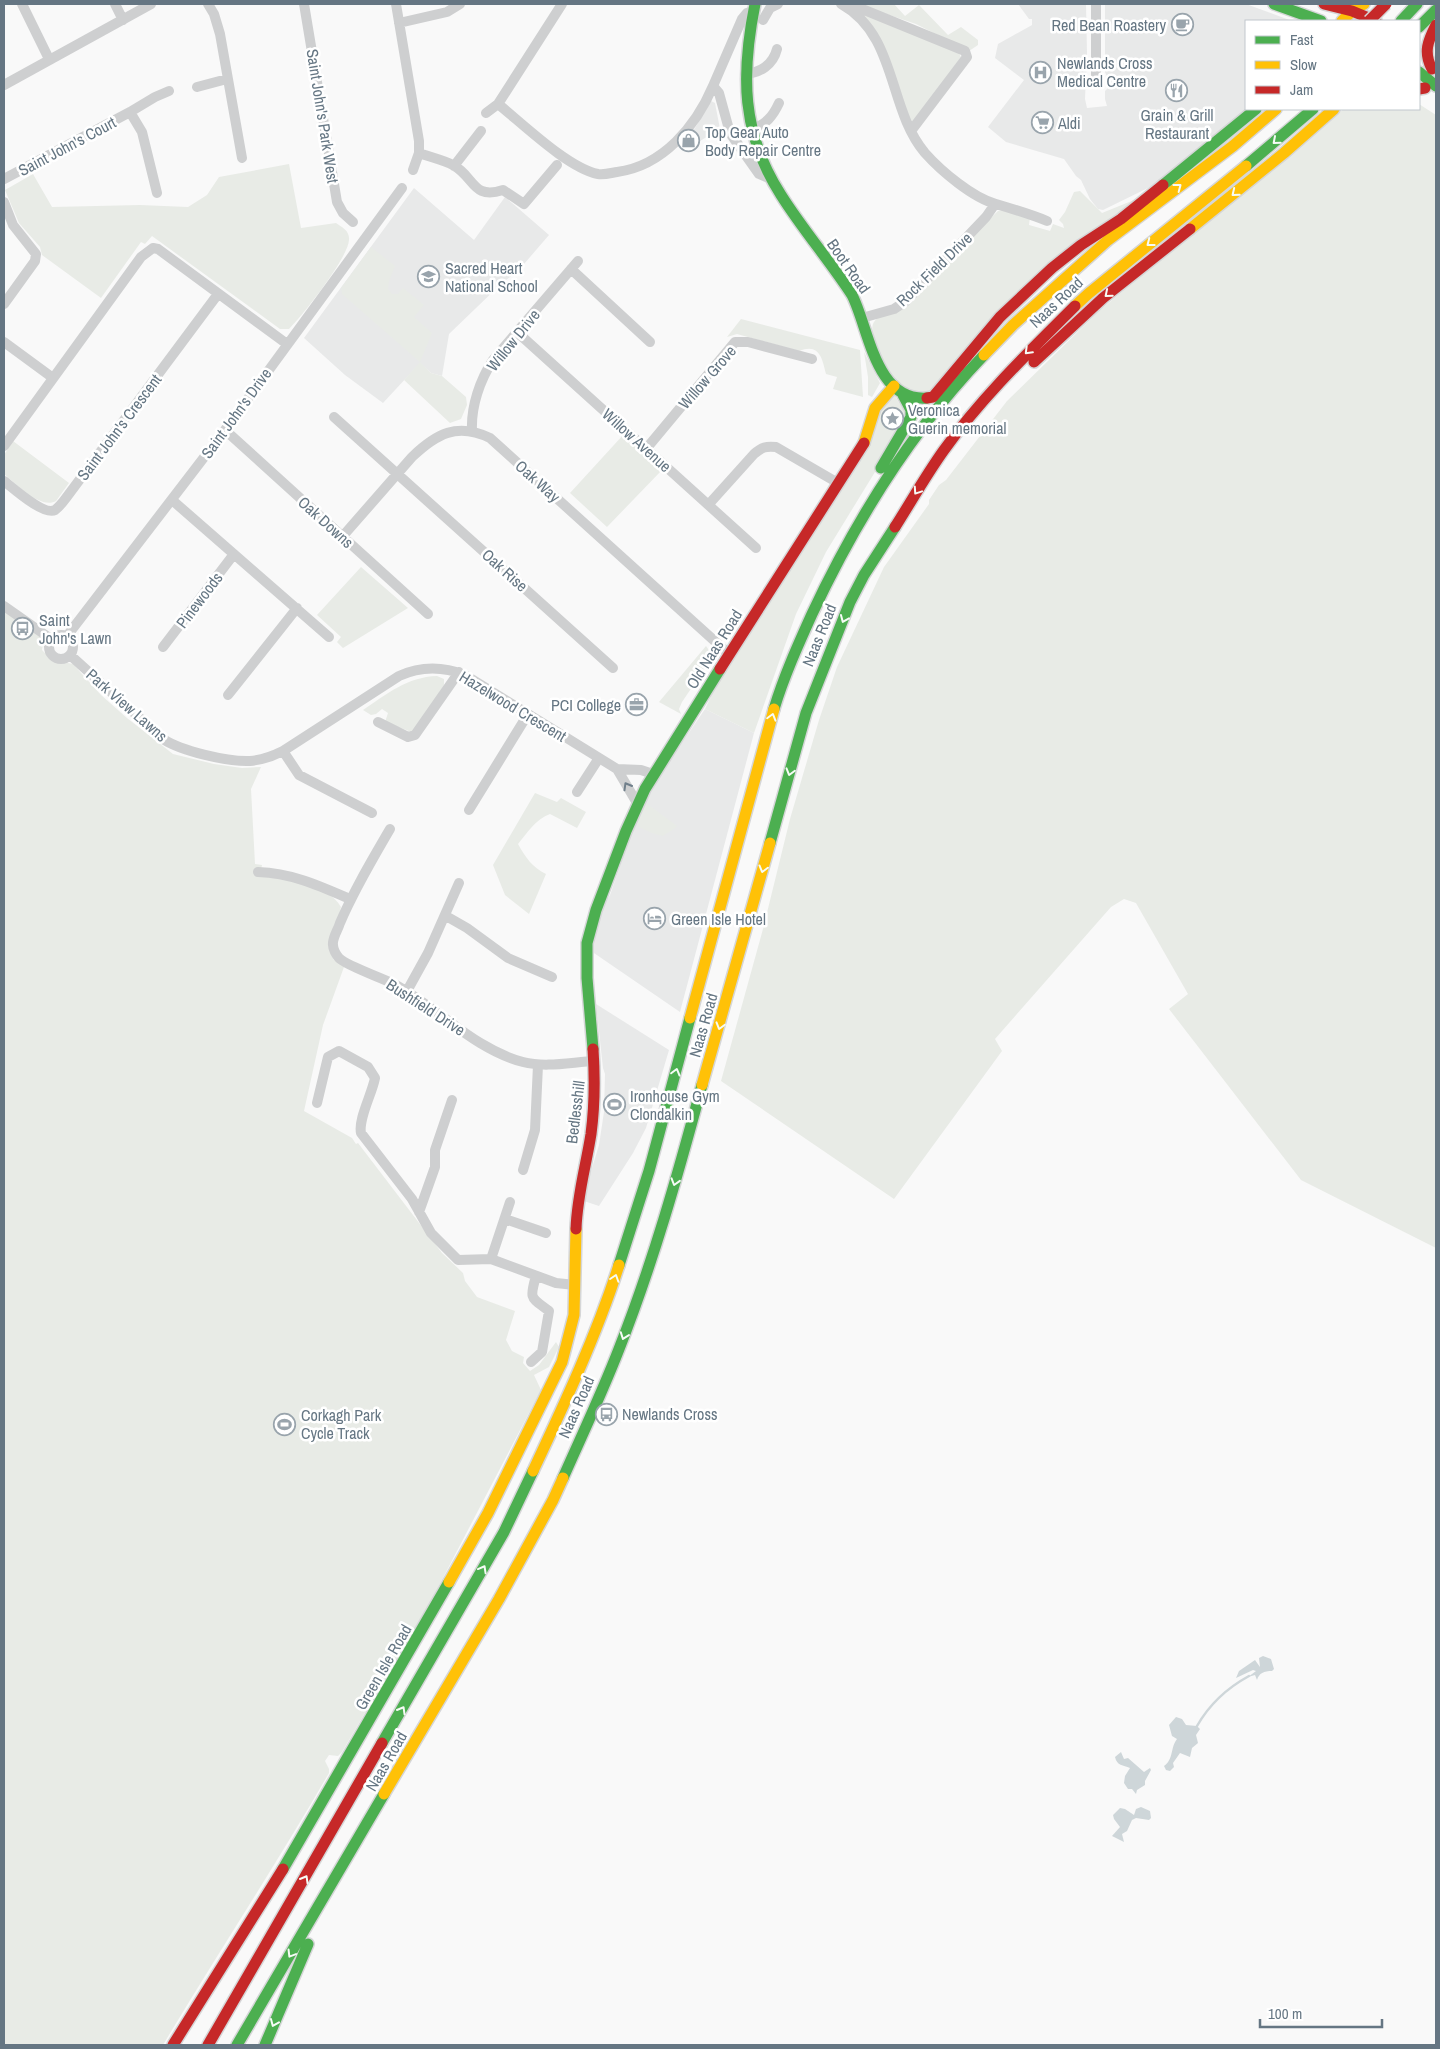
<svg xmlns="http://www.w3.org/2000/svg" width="1440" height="2049" viewBox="0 0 1440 2049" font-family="'Archivo Narrow',sans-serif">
	<rect width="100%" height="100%" fill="#f9f9f9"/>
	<!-- built -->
	<path fill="#e8e9e9" d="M1018,4H1086L1087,53L1085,99L1087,108L1107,106L1105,99V91L1109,87L1108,79L1105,72V4H1246L1292,21H1246V109L1158,181L1148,188L1103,210L1098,209L1090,199L1081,180L1076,176L1064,159L1006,142L988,127L1024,80L995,58L998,44L1032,25V19H1029Z
		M711,101L715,103L720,129L700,141L687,144L684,139L695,128Z
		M414,188L474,240L505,197L549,235L518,271L502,283L449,334L442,376L431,373L420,363L383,403L345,375L304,338Z
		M705,709L754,733L680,1012L591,951L603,906L610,895L636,820L664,769Z
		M596,1004L669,1050L646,1128L633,1153L599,1206L584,1201L588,1181L599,1145L604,1112L605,1074L603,1068Z"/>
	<!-- green -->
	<path fill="#e8ebe6" d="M857,4H894L905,16L919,5L948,35L961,27L978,40V45L969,51L916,24Z
		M860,12L958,51L961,57L911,127Z
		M1419,104L1436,115V1248L1301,1180L1169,1009L1188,994L1136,903L1124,899L1111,907L995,1039L1002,1051L894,1199L721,1081L763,929L790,819L819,720L837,667L884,567L929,504V500L939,485L946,480L1007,401L1099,311L1338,113L1344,109H1419Z
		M289,164L301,228L336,223C342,227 350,231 349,240C348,258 303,315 289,329H280L152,236L145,244L141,242L101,298L42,255L40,247L19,223L5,190L33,174L52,207L140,205L188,207L207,195L219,177Z
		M1080,191L1102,213L1134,200L1104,226L935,392L921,395C913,391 903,387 897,381C887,372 866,334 874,322C878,316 884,315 891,313L998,211L1006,209L1030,217L1029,225L1050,231L1053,224L1064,228L1063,224L1059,220L1065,212L1074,192Z
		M371,247L395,266L389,281L388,289L392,294H398L403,288L424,305L414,317L432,333L420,362L431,373L442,376L466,397L467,405L461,419L450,423L404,380L420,362L342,294L341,288Z
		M741,319L860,350L863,397L833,389L837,377L826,374C822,357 819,343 799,351L737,334L727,337Z
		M864,352L880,383L872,397L868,395V377Z
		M891,389L904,411L905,423L826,552L796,614L754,733L705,709L716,686L875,421Z
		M624,434L662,470L607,527L570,493Z
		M13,441L69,483L56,501C41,510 15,483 4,474V455Z
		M361,567L408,608L343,648L337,642L341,637L317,615Z
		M4,611L44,637L42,650L52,660L73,664L101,695L127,718L173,754L214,764L242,768L261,767L251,789L255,864L262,865L260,876C284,879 328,883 341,907L330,950L333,959L344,967L323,1025L304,1111L352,1138L356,1144L358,1143L442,1253L463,1273L465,1281L477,1297L515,1311L506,1340L512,1351L524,1357L523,1363L530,1371L539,1365L556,1342L559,1347L549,1367L534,1375L541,1390L433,1597L342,1752L338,1756L329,1755L325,1761L329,1769V1773C276,1865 217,1954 163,2045H4Z
		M706,646L713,656L682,702L679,709L681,714L659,702Z
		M437,676L444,679V685L414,733L385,722L388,713L382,709L376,714L371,715L363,710C387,694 407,677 437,676Z
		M535,793L557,802L561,798L586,812L577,828L550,814C536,819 527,833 518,844C525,857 533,868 546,874L529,914L505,895L493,865Z
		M646,803L677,826C674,830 668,832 663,836L652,833L639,827L637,822Z"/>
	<!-- water -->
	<path fill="#ced6d9" d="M1263,1656L1271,1659L1274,1669L1272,1671C1264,1671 1259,1673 1257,1680L1255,1675L1248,1677L1256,1671L1253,1670L1236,1678L1239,1671L1255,1660L1260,1667L1259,1658Z
		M1176,1717L1182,1719L1186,1725L1197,1726L1200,1729L1196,1735L1198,1743L1192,1748L1190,1757L1180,1753L1173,1763L1174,1767L1170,1771L1166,1770L1164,1766C1174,1759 1170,1748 1177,1739L1172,1736L1169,1725Z
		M1121,1752L1124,1759L1128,1758L1144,1772L1150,1768L1151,1770L1145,1781V1785L1137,1790L1136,1794L1132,1789H1128L1124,1783L1125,1776L1130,1768C1123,1765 1117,1766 1115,1757Z
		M1141,1807L1150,1811L1151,1818L1149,1820L1136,1818L1132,1820L1127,1831L1122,1834L1124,1842L1112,1836L1120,1827L1114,1819L1113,1815L1120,1808L1125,1809L1134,1815L1136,1809Z"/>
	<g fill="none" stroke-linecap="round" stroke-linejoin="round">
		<!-- stream -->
		<path stroke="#ced6d9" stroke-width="2.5" d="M1197,1726C1209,1705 1227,1688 1249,1676"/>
		<defs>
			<path id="fast" d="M755,4C741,74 741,133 781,195C803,230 830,261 852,295C869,328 875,402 927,398
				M1274,4L1321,21
				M1401,21L1417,4
				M1419,27L1436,10
				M1419,72L1436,86
				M1246,166L1313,109
				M1163,185L1256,109
				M881,468L911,417V410L903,395
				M774,709C784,676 798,645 812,614C856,520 912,430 984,355
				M770,843L806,713L850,602L864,575L895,527
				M593,1049L587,978V943L596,910L626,831L645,789L720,669
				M619,1265L649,1171L690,1018
				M563,1478C582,1435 602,1393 619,1349C653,1263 678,1174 702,1085
				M382,1743L504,1532L533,1471
				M283,1869L449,1582
				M237,2045L384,1794
				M265,2045L308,1944"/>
			<path id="slow" d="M1342,21L1352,11L1364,4
				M1190,229L1284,153L1334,109
				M1075,306L1088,294L1246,166
				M984,355L1013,325L1108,240L1233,146L1276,109
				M864,443L875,408L894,386
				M690,1018L774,709
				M702,1085L770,843
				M533,1471C564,1405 597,1334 619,1265
				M449,1582L488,1513L562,1362L574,1315L576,1229
				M384,1794L499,1599L553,1500L563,1478"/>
			<path id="jam" d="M1324,4L1352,11L1376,21
				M1432,69C1423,52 1428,41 1436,25
				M1419,89L1425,88
				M1034,362L1103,298L1190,229
				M927,398L933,397L1000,317L1052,268L1081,245L1121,219L1163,185
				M895,527C911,502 926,475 944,450C982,397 1029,352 1075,306
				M720,669L864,443
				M576,1229C577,1196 586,1166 591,1134C595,1104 595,1079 593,1049
				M173,2045L283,1869
				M208,2045L382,1743"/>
		</defs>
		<!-- fast casing -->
		<use href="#fast" stroke="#d5d6d7" stroke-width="14"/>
		<!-- slow casing -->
		<use href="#slow" stroke="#d5d6d7" stroke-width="14"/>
		<!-- jam casing -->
		<use href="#jam" stroke="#d5d6d7" stroke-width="14"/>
		<!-- street -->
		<path stroke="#cecfd0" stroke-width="10" d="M22,4L49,59
			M115,4L123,20
			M208,4L214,14L220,34L242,158
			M304,4L337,202L343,213L353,222
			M396,4L419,141V153L413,170
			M841,4C898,36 887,108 925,153C941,171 973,198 996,204C1013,209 1030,214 1047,221
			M1096,4V83
			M849,8L852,6L862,9L965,51L967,57L911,131
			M753,11L747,13L742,19L713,86L719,93L730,133L759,174L771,179
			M763,20L770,8L778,4
			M399,23L447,12L460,4
			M745,74C760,73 773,65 777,49
			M4,85L151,4
			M197,87L227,79
			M498,104C523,124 568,168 598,174C604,175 611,173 617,172C663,166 696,126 713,86
			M130,112L142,132L157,193
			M486,113L498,104L562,4
			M751,129C766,125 773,116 779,103
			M419,153C430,157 443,160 453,165C475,177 472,200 503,190L524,204L557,165
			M454,166L481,131
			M4,179L130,112L155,97L169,91
			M4,202L13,225L36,254L35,261L4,304
			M571,269L650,342
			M862,318L894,309L906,301L986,217L995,204
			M518,333L756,548
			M4,342L53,378
			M334,417L613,668
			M225,430L428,614
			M472,430C471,406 480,380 493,360L578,261
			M4,446L141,257L153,248L158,249L287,344
			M646,449L735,342H748L812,359
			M4,481C13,488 44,516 55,510C59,507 63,502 66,498L218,294
			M172,500L329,637
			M709,504L754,454C762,447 766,446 776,447L838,483
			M342,537L412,457C436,434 457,422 490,438L729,654
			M4,606L51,639
			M49 647a12 12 0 1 1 24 0a12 12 0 1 1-24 0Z
			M67,636L225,430L402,188
			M163,647L234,554
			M70,655L163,739C181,751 228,762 250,761C262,760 273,756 283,751L399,676C421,666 442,666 465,675L617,769L637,803
			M228,695L297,608
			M378,722L408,737L415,735L459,672
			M283,751L299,775L372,813
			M617,769L641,770L653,774
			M577,792L599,758
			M469,810L528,714
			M390,829C372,860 354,890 340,923C338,930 332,938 333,945C333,949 336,955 339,958C345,965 382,978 394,984C438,1008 474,1049 523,1062C546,1068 572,1062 595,1061
			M258,872C292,873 320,886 350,899
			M446,916L467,928L508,958L552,977
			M407,991L428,953L459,883
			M317,1103L328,1057L339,1051L368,1067L375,1078C372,1094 358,1119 361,1133L412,1199L431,1233L458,1260L491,1259L556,1283L575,1285
			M523,1170L535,1130L538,1065
			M419,1212L435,1167V1150L452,1100
			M505,1219L546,1233
			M491,1259L510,1202
			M531,1362L542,1352L549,1311C531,1297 529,1300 536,1276"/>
		<!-- fast -->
		<use href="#fast" stroke="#4caf50" stroke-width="11"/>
		<!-- slow -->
		<use href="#slow" stroke="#ffc107" stroke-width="11"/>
		<!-- jam -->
		<use href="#jam" stroke="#c62828" stroke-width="11"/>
		<defs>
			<path id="jam-bridge" d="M1369,21L1386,4"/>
		</defs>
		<!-- jam-bridge casing -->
		<use href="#jam-bridge" stroke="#d5d6d6" stroke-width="14" stroke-linecap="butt"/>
		<!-- jam-bridge -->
		<use href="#jam-bridge" stroke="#c62828" stroke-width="11"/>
	</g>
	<!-- one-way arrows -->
	<defs><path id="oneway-chevron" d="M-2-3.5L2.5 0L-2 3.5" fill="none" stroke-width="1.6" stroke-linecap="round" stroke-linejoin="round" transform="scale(1.25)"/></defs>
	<g stroke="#f6fbf6">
		<use href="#oneway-chevron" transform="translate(1276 141) rotate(139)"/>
		<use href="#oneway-chevron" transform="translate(1178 187) rotate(-37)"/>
		<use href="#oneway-chevron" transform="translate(1235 193) rotate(141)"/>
		<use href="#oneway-chevron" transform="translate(1150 243) rotate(142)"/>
		<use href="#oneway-chevron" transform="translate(1108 294) rotate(140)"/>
		<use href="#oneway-chevron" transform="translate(1028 351) rotate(135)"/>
		<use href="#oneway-chevron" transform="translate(917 491) rotate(124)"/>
		<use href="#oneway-chevron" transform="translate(844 619) rotate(113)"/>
		<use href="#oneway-chevron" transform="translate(772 717) rotate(-74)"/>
		<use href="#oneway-chevron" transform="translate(790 772) rotate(106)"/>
		<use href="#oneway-chevron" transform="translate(763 869) rotate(105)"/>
		<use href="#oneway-chevron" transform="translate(720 1026) rotate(106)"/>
		<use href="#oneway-chevron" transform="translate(676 1072) rotate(-75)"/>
		<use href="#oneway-chevron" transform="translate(675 1182) rotate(107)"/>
		<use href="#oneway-chevron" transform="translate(615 1278) rotate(-72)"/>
		<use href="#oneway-chevron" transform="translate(624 1336) rotate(110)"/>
		<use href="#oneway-chevron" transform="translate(483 1569) rotate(-61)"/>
		<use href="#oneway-chevron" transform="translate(402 1710) rotate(-60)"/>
		<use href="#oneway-chevron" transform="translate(305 1879) rotate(-60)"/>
		<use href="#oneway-chevron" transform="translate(291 1954) rotate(121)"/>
		<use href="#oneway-chevron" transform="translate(274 2023) rotate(113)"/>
	</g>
	<use stroke="#707f8b" href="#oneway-chevron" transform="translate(627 786) rotate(-120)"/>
	<!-- icons -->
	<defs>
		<symbol id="cafe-ring" viewBox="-11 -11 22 22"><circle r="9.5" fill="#fff" stroke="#99a4ac" stroke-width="1.5"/><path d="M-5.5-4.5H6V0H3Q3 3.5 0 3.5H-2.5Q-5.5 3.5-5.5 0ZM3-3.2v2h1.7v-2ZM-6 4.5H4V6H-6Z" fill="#99a4ac"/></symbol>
		<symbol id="hospital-ring" viewBox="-11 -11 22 22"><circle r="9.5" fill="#fff" stroke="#99a4ac" stroke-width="1.5"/><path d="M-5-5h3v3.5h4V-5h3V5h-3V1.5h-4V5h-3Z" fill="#99a4ac"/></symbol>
		<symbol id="restaurant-ring" viewBox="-11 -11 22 22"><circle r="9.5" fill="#fff" stroke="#99a4ac" stroke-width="1.5"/><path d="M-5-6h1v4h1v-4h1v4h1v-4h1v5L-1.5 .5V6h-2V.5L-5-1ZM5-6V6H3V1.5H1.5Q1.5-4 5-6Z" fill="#99a4ac"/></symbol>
		<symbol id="supermarket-ring" viewBox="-11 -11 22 22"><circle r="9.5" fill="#fff" stroke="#99a4ac" stroke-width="1.5"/><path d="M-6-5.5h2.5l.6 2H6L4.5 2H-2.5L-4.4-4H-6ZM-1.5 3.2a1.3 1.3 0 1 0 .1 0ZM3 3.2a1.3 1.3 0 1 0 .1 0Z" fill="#99a4ac"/></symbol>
		<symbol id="shop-ring" viewBox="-11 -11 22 22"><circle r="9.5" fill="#fff" stroke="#99a4ac" stroke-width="1.5"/><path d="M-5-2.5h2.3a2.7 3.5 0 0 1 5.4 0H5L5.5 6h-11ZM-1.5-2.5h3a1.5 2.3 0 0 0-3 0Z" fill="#99a4ac"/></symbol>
		<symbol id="school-ring" viewBox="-11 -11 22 22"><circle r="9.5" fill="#fff" stroke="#99a4ac" stroke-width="1.5"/><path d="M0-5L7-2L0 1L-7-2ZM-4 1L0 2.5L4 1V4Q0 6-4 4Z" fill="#99a4ac"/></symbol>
		<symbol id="sight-ring" viewBox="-11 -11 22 22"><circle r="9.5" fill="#fff" stroke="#99a4ac" stroke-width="1.5"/><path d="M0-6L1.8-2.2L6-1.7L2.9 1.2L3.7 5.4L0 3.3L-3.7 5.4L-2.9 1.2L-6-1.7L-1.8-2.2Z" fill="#99a4ac"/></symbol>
		<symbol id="bus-ring" viewBox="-11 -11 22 22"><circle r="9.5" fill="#fff" stroke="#99a4ac" stroke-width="1.5"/><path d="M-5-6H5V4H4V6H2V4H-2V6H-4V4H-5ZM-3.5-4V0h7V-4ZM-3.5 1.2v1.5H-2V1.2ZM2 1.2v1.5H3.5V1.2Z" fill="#99a4ac"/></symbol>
		<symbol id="office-ring" viewBox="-11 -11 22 22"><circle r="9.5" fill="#fff" stroke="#99a4ac" stroke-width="1.5"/><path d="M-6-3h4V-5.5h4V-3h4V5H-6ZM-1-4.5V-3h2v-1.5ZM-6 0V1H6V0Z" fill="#99a4ac"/></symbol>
		<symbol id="hotel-ring" viewBox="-11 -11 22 22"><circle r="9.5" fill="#fff" stroke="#99a4ac" stroke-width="1.5"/><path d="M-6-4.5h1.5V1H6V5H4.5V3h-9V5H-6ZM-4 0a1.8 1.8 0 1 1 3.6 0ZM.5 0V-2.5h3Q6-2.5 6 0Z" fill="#99a4ac"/></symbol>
		<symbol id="stadium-ring" viewBox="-11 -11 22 22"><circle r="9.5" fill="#fff" stroke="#99a4ac" stroke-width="1.5"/><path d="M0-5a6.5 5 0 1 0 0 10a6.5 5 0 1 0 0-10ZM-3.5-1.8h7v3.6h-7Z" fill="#99a4ac"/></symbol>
	</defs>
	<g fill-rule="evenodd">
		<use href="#cafe-ring" x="1170" y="12" width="25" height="25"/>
		<use href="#hospital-ring" x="1028" y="60" width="25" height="25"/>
		<use href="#restaurant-ring" x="1164" y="78" width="25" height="25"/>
		<use href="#supermarket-ring" x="1030" y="110" width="25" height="25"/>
		<use href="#shop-ring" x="676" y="128" width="25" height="25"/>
		<use href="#school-ring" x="416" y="264" width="25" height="25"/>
		<use href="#sight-ring" x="880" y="406" width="25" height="25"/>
		<use href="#bus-ring" x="10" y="616" width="25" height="25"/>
		<use href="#office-ring" x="624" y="692" width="25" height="25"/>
		<use href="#hotel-ring" x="642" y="906" width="25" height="25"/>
		<use href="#stadium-ring" x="602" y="1092" width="25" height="25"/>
		<use href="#bus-ring" x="594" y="1402" width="25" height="25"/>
		<use href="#stadium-ring" x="272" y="1412" width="25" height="25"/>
	</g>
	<g text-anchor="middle" stroke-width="5" stroke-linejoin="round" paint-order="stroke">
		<!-- poi labels -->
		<g font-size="16" fill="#657683" stroke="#fff" text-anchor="start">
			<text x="1166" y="31" text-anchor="end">Red Bean Roastery</text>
			<text x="1057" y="69">Newlands Cross<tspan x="1057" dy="18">Medical Centre</tspan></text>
			<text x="1177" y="121" text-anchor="middle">Grain &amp; Grill<tspan x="1177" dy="18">Restaurant</tspan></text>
			<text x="1058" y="129">Aldi</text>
			<text x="705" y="138">Top Gear Auto<tspan x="705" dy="18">Body Repair Centre</tspan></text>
			<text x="445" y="274">Sacred Heart<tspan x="445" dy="18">National School</tspan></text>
			<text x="908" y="416">Veronica<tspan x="908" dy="18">Guerin memorial</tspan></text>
			<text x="39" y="626">Saint<tspan x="39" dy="18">John's Lawn</tspan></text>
			<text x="621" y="711" text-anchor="end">PCI College</text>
			<text x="671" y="925">Green Isle Hotel</text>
			<text x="630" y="1102">Ironhouse Gym<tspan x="630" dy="18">Clondalkin</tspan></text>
			<text x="622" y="1420">Newlands Cross</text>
			<text x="301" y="1421">Corkagh Park<tspan x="301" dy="18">Cycle Track</tspan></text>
		</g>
		<!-- street labels -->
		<g font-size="16" fill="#657683" stroke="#fff">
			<text transform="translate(323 116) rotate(81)" y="6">Saint John's Park West</text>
			<text transform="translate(67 146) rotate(-28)" y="6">Saint John's Court</text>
			<text transform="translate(849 266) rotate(55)" y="6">Boot Road</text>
			<text transform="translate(934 269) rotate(-44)" y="6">Rock Field Drive</text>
			<text transform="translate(1056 302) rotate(-43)" y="6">Naas Road</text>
			<text transform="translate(513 340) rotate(-51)" y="6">Willow Drive</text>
			<text transform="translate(707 377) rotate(-49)" y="6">Willow Grove</text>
			<text transform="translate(236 413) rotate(-54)" y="6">Saint John's Drive</text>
			<text transform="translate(119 427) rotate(-53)" y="6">Saint John's Crescent</text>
			<text transform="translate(637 440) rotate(42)" y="6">Willow Avenue</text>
			<text transform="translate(538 481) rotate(42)" y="6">Oak Way</text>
			<text transform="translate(326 522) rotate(42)" y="6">Oak Downs</text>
			<text transform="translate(505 570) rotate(42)" y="6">Oak Rise</text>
			<text transform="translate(199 600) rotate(-53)" y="6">Pinewoods</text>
			<text transform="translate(819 635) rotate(-68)" y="6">Naas Road</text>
			<text transform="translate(714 649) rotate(-58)" y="6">Old Naas Road</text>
			<text transform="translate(127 705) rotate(41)" y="6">Park View Lawns</text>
			<text transform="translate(513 706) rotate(31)" y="6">Hazelwood Crescent</text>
			<text transform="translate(426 1007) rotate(33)" y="6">Bushfield Drive</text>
			<text transform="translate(703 1025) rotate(-74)" y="6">Naas Road</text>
			<text transform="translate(575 1112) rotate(-83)" y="6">Bedlesshill</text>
			<text transform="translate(576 1407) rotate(-66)" y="6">Naas Road</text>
			<text transform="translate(383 1667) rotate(-60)" y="6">Green Isle Road</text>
			<text transform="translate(386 1761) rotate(-60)" y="6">Naas Road</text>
		</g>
	</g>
	<!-- border -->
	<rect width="1440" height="2049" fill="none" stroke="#657683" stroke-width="10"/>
	<!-- legend -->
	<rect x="1245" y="20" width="175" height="90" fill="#ffffff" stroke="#c1c8cd"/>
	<rect x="1255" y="36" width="25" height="8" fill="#4caf50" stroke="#c1c8cd"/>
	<text x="1290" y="45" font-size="15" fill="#657683">Fast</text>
	<rect x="1255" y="61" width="25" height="8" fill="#ffc107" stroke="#c1c8cd"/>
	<text x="1290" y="70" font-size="15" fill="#657683">Slow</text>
	<rect x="1255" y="86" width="25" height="8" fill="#c62828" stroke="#c1c8cd"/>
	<text x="1290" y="95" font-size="15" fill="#657683">Jam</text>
	<!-- scale -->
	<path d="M1260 2019v8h122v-8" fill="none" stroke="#657683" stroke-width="2.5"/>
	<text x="1268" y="2019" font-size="15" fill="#657683" stroke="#ffffff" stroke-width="4" paint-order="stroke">100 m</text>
</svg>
